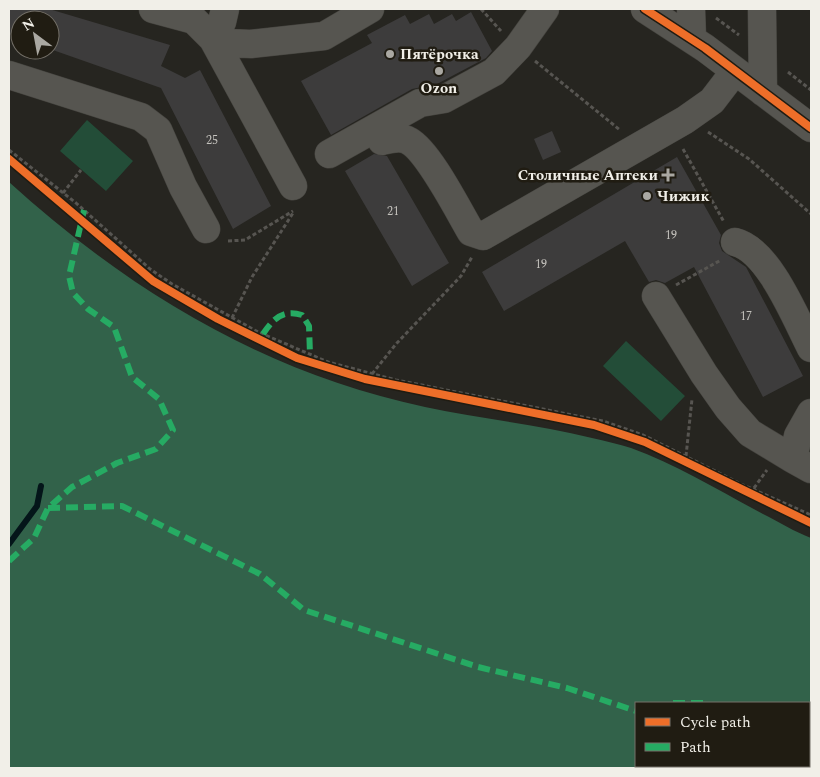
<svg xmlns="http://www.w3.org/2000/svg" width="820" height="777" viewBox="0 0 820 777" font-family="Spectral,serif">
	<rect width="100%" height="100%" fill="#262520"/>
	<!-- green -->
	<path fill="#234d38" d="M87,120L133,161L106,191L60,151Z
		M626,341L685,396L661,421L603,366Z"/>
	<!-- forest -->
	<path fill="#32624a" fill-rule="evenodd" d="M9,182C129,291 265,373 425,407C480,419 537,424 592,438C605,441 619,444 631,448C677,465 720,491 763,514C779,522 795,532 811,538V768H9ZM636,703H809V766H636Z"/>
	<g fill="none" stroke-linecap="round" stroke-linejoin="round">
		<!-- stream -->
		<path stroke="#041519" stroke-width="6" d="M9,544L37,506L41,486"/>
	</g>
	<!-- building -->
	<path fill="#3d3c3c" d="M9,9H49L170,45L161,66L185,78L200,70L271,206L233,229L161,88L50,49V20H20V38L9,34Z
		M471,12L492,51L486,58L437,84L412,89L331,135L301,81L372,43L367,35L405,15L410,24L429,14L434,24L452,14L456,21Z
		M552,131L561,152L543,160L534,139Z
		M374,154L387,156L449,263L412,286L345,171Z
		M677,157L721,235L719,243L722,251L746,267L803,376L763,397L694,267L665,283L656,280L649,282L625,241L504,311L482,272Z"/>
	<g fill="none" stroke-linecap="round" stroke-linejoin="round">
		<defs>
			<path id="minor" d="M153,9L194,20L213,39L293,186
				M225,9L222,22L213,39L228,43L251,44L324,36L370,9
				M645,9L705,48L811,128
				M691,9L692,38
				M762,9L763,92
				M9,75L141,117L158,130L183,187L206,229
				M382,141C391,139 401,136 409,141C429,152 458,210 471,232L483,236L685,120L712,101L735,71
				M329,154L420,103L444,99L494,72L518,47L545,9
				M735,242C769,250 796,319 811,348
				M656,296L704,374L728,408L750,433L793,459
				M811,413L798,436L793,459L811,469"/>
		</defs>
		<!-- minor casing -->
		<use href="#minor" stroke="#44433e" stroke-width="29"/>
		<!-- path -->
		<path stroke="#575551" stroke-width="3" stroke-dasharray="4 2.5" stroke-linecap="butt" d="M481,9L501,31
			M716,18L739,35
			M535,61L620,130
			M788,72L811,90
			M708,132L749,159L811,214
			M683,149L724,222
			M9,150L76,203L150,269L172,284L258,332L328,362L396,380L603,421L643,435L741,484L811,515
			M63,193L81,170
			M228,241L245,240L293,211
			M676,285L721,260
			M232,318L252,277L293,213
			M372,374L396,344L461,276L472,257
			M686,456L692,399
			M754,488L767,470"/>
		<!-- minor -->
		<use href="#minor" stroke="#565550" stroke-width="28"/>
		<!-- quiet -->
		<path stroke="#26ab63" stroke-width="6" stroke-dasharray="12 6" stroke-linecap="butt" d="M263,334C273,319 283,309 302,315L309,326L310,354
			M48,508L122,506L260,574L304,610L478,667L567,688L636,711
			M9,561L34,538L48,508L72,487L117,463L156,449L173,430L159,399L132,377L114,327L88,309L73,293L69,276L84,210
			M673,703H704
			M809,727L811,729
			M736,766L739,768"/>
		<defs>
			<path id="cycleway" d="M645,9L705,48L811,128
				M9,159L153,281L218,319L297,358L365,379L594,425L645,442L811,523"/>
		</defs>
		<!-- cycleway casing -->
		<use href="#cycleway" stroke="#201c12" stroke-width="11"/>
		<!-- cycleway -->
		<use href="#cycleway" stroke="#ee6e29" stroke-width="8"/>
	</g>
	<!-- markers -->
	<g fill="#aaa8a2" stroke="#201c12" stroke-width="2">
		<circle cx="390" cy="54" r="5"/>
		<circle cx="439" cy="71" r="5"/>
		<path d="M665.5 167.5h5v5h5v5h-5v5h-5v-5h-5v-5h5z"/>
		<circle cx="647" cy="196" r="5"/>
	</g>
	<g text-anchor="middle" stroke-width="5" stroke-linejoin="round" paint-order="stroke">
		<!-- number labels -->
		<g font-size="12" fill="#c4c2bd">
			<text x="212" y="144">25</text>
			<text x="393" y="215">21</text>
			<text x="671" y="239">19</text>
			<text x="541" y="268">19</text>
			<text x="746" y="320">17</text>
		</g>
		<!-- poi labels -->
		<g font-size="15" font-weight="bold" fill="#f1efe8" stroke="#201c12" text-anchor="start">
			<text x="400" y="59">Пятёрочка</text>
			<text x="439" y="93" text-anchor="middle">Ozon</text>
			<text x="658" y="180" text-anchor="end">Столичные Аптеки</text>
			<text x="657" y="201">Чижик</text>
		</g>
	</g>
	<!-- border -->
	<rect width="820" height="777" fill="none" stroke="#f1efe8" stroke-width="20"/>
	<!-- legend -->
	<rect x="635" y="702" width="175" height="65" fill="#201c12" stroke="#747068"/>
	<rect x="645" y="718" width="25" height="8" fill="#ee6e29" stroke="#747068"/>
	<text x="680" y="727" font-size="15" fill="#f1efe8">Cycle path</text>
	<rect x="645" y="743" width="25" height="8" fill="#26ab63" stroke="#747068"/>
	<text x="680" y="752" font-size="15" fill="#f1efe8">Path</text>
	<!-- north arrow -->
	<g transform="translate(35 35) rotate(328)"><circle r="24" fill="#201c12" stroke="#747068"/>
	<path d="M0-4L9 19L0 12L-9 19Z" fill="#aaa8a2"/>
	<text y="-8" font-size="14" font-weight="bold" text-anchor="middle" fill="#f1efe8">N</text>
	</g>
</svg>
